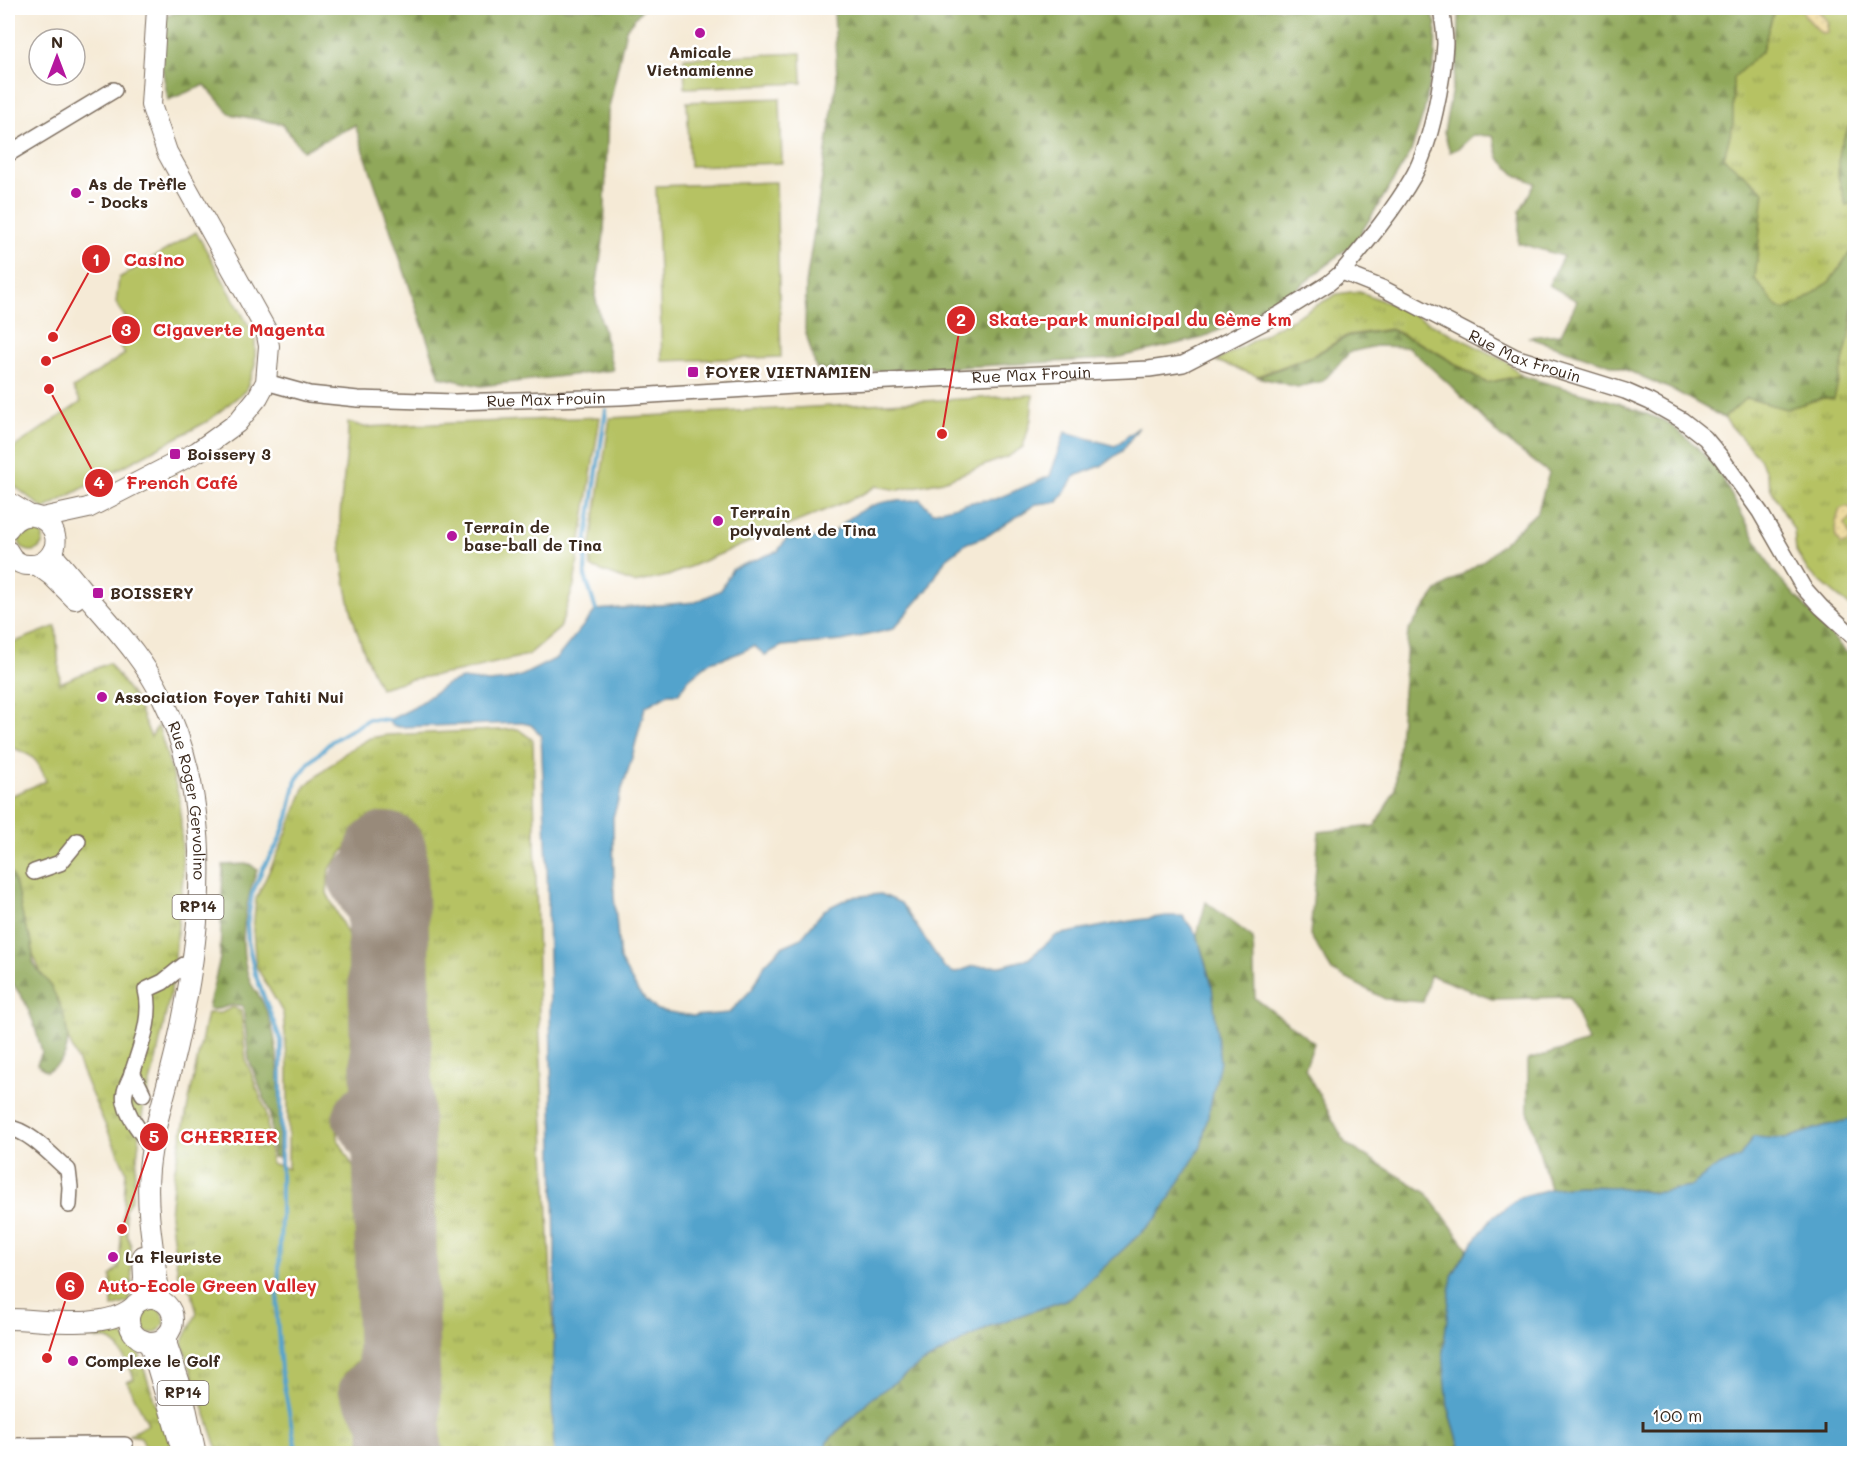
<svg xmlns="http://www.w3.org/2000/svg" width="1862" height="1461" viewBox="0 0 1862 1461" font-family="Mali,sans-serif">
	<defs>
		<pattern id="grass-tufts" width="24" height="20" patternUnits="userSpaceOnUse" patternTransform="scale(1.5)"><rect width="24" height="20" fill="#b6c264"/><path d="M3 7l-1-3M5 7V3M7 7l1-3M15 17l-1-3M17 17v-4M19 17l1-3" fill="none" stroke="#959e52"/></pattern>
		<pattern id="forest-firs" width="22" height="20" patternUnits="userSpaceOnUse" patternTransform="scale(1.5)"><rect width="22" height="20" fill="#90a85a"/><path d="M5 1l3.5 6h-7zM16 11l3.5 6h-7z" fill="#77894a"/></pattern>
		<pattern id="sand-dots" width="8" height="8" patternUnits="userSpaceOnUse" patternTransform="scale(1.5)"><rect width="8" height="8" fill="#eeda9e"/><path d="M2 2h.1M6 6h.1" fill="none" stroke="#cdbb88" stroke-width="1.8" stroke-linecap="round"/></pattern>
	</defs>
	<rect width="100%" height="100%" fill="#fff"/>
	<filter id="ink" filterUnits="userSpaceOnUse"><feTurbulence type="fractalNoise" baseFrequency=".0167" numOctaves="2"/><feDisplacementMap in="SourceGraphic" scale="12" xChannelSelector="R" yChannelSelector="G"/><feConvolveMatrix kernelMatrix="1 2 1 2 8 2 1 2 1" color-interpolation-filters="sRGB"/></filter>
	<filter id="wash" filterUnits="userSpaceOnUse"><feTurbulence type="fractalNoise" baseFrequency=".008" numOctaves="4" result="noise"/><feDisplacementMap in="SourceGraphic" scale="24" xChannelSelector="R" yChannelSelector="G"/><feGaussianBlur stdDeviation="1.35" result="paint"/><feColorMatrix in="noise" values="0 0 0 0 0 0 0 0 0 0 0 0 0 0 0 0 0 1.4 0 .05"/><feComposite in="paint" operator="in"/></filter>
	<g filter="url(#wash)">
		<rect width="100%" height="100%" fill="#f5ead6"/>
		<!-- grass -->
		<path fill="url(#grass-tufts)" stroke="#787641" stroke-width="1.5" d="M1705,8H1854V610L1808,571L1796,551L1794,530L1771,489L1766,472L1760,459L1724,418L1735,408Z
			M1358,291L1398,307L1507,362L1521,375L1487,383L1430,348L1391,329L1348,335L1314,355L1257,376L1216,361L1337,294Z
			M19 539a12 12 0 1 1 24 0a12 12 0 1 1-24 0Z
			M56,626L60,683L109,663L135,699L151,737L158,725L180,800L183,876L172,985L156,1060L143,1110L132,1198L125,1210L127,1235L131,1245L132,1290L129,1302L112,1307L111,1276L119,1267L126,1171L90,1091L25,935L8,862V797L46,781C38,757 30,754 8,746V642L10,644Z
			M518,729L533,740L539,1019L554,1345L552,1396L554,1453H429L414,845L346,848L329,869L327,893L355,949L362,1076L336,1109L338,1139L363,1185L369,1359L355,1363L344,1375V1402L372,1449V1453H219L182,1343L197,1313L192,1293L178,1275L170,1215L174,1173L207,1013H221L233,1007L241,1011L246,1060L266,1111L271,1163L288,1169V1068L283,1013L256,966L253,930L256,899L282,844L305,786L349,750L370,738L388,735Z
			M30,1329L115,1335L120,1333L137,1347L154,1400L177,1453L147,1452L141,1437L129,1435L148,1424L127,1382L134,1379L130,1368L118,1347L108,1339L32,1335Z"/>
		<!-- forest -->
		<path fill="url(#forest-firs)" stroke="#66693c" stroke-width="1.5" d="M205,8H643L626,29L608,112L604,234L595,296L613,370L481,386L440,377L355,125L303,151L282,124L230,114L205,85L168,100L162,67L165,15Z
			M829,8H1430L1436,24L1435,58L1424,112L1410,154L1356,241L1282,301L1202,338L1111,359L842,373L816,368L805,330L806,284L837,78L834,11Z
			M1457,8H1775L1762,51L1733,78V124L1724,158L1764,191L1755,279L1777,307L1785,310L1806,299L1830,281L1851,251L1854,254V301L1851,329L1834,399L1824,398L1786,409L1746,398L1724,418L1675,391L1629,371L1528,337L1561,334L1577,301L1549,285L1563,256L1518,243L1520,211L1535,183L1516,175L1499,158L1493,136L1473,135L1459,148L1450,152L1444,132L1458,56L1459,18Z
			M1854,116V200L1846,206L1838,176L1840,147Z
			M1391,330L1429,348L1486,383L1522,376L1618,403L1667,422L1694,444L1717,469L1773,571L1845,651L1854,657V1119L1824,1126L1785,1139L1753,1137L1740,1157L1713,1169L1690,1187L1656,1193L1616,1187L1579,1186L1550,1189L1528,1111V1060L1588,1042L1570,997L1492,999L1430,975L1423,1002L1385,999L1332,971L1310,935L1319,832L1375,826L1395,790L1408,631L1437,591L1487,558L1538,511L1549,473L1499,435L1450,385L1408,347L1376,346L1350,352L1323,381L1297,387L1258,377L1315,355L1348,336Z
			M250,864L257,870C245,903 236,949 251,983C254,990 260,996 263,1003C269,1016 274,1033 276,1047C281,1083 280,1122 278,1158L273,1157L270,1113L249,1060L243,1006C226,1002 224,1012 208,1009L220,958L223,865Z
			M8,868C19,885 19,906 25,925C27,931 30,936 32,942C33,948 32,955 33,961C35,969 44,976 49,983C63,1008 84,1057 46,1071L37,1064L42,1052L34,1024L25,1002L14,985L8,978Z
			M1206,902L1253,938L1255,998L1314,1043L1305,1069L1346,1144L1427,1193L1468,1249L1452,1276L1448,1406L1462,1453L823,1454L827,1442L869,1400L921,1364L990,1326L1071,1298L1212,986L1197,935Z"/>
		<!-- sand -->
		<path fill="url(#sand-dots)" stroke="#94825e" stroke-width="1.5" d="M1801,8H1816L1827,21L1828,32L1821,33L1806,17Z
			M1847,506L1854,510L1853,516L1845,524L1851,539L1848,543L1841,545C1831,535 1836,521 1840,509Z"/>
		<!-- garden -->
		<path fill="#b6c264" stroke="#787641" stroke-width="1.5" d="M801,53L802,83L685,88L684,58Z
			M780,98L782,163L690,166L687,102Z
			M776,182L781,357L662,361L656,186Z
			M196,232L255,337V365L246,390L208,421L44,509L8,481V447L10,450L81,402L73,388L125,354L120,347L137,336L116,303L119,278Z
			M1033,395L1031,419L1023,447L1009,456L943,481L898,490L876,486L859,496L668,576L634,583L591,567L590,550L610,418Z
			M600,417L574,585L560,628L528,655L458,672L412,679L380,688C354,636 340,578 340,519C341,486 349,455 348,422L364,427Z
			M138 1320a13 13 0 1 1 26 0a13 13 0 1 1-26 0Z"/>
		<!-- water -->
		<path fill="#52a3cc" stroke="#466675" stroke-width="1.5" d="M1139,427L1122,451L1101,466L1075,476L1058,502L1036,504L987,536L967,543L945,560L928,589L893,629L842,641L782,646L765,655L754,646L734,655L710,662L689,679L678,694H668L645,707L631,761L613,817L614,896L620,960L639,993L657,1010L693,1016L729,1013L753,988L765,964L782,947L800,939L824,910L850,897L881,894L901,903L944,967L954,973L974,966H1001L1028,959L1057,935L1124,922L1166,916H1183L1197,935L1212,986L1220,1062L1201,1147L1158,1217L1071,1298L990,1326L921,1364L869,1400L827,1442L823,1453H554L552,1396L554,1345L555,1246L547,863L541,735L531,725L522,723L399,727L391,725L389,720L413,708L447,684L462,679L489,682L508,680L523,675L557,658L596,610L696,602L721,590L732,569L778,551L786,539L830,537C846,518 866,504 891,501C902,500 908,502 920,499L932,512L977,501L996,499L1050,476L1065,432L1115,446Z
			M1854,1119V1453H1462L1448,1406L1443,1352L1452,1276L1468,1249L1491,1219L1520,1197L1550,1189L1579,1186L1616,1187L1655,1193L1690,1187L1713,1169L1740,1157L1753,1137L1785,1139L1824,1126Z"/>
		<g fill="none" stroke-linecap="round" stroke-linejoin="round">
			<!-- stream -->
			<path stroke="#52a3cc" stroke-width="4" d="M596,610L585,576L586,544L606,410
				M297,1454L281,1370L277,1318L281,1218V1041L255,974L248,942L247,924L252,894L263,868L278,843L288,817L296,780L309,763L332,741L369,719L389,720"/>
			<!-- taxiway -->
			<path stroke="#988a7a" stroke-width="33" d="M387,912C413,866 349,848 345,882L380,944L389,966
				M393,1141C419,1094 349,1086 349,1119L394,1190
				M395,1454L356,1393L355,1389C373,1354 423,1378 400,1415"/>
			<!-- runway -->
			<path stroke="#988a7a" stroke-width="82" d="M386,853L401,1454"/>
		</g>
	</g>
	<g filter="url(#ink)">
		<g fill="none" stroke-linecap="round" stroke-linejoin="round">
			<defs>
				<g id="minor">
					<path d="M8,154L114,90"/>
					<path d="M1342,272C1368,241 1394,210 1414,175C1431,143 1443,81 1445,44C1445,32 1443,20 1441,8"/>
					<path id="s1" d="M266,382L309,394L358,399L455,402L620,397L825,384L1149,369L1183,364L1278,315L1329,283L1342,272L1382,288L1515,357L1625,391L1650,402L1682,420L1705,438L1720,456L1760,512L1803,587L1821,607L1854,637"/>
					<path d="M34,872L60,863L78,841"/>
					<path d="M132,1072L143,1094"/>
					<path d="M8,1128C28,1129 53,1157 68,1170L70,1187L69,1205"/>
					<path d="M147,1142C139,1128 128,1118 125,1102C122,1091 130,1081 133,1071C141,1045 153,1016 146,990L163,982L184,965"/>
					<path d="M98,1445H125"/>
					<path d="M8,1446L98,1445V1454"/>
				</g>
				<g id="major">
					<path d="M8,502L29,515"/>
					<path d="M42,518L88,508L197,452L237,423L258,397L266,382L269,346L266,330L167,152L151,105L157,8"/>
					<path d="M8,529C30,496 73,532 48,558C44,562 37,565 31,565C21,566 12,560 8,551"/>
					<path id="s2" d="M53,551L56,559C69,573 81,589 94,604C119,633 144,660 161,695C216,804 203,929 177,1045C168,1086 153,1127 149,1169C145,1212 155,1257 160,1300"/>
					<path d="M37,565L52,576L75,599"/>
					<circle cx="151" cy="1320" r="22"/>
					<path d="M142,1300L144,1278L143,1256"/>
					<path d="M8,1319C44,1319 102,1331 132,1308"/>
					<path d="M167,1335V1345L182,1389L196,1454"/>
					<path d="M143,1340L149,1344L153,1353L183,1454"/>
				</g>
			</defs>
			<!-- minor casing -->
			<use href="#minor" stroke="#7c6d5e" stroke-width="18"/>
			<!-- major casing -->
			<use href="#major" stroke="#7c6d5e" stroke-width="22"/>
			<!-- minor -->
			<use href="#minor" stroke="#fff" stroke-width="15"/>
			<!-- major -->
			<use href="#major" stroke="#fff" stroke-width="20"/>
		</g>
	</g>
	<!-- markers -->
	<g fill="#b5179e" stroke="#fff" stroke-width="2">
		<circle cx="700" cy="33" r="6"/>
		<circle cx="76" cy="193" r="6"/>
		<rect x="687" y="366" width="12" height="12" rx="3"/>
		<rect x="169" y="448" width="12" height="12" rx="3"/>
		<circle cx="718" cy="521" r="6"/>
		<circle cx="452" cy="536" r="6"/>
		<rect x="92" y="587" width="12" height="12" rx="3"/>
		<circle cx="102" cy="697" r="6"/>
		<circle cx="113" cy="1257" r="6"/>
		<circle cx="73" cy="1361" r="6"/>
	</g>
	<g text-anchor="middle" stroke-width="5" stroke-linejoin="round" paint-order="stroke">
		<!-- shield labels -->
		<g fill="#fff" stroke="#766a62" stroke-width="1.5">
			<rect x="172.5" y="895" width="51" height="24" rx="4.5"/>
			<rect x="157.5" y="1381" width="51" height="24" rx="4.5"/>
		</g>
		<g font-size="15" font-weight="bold" fill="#3b2a1e">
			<text x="198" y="912">RP14</text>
			<text x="183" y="1398">RP14</text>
		</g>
		<!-- poi labels -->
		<g font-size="16" font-weight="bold" fill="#3b2a1e" stroke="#fff" text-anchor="start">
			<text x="700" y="58" text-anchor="middle">Amicale<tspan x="700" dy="18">Vietnamienne</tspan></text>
			<text x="88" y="190">As de Trèfle<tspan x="88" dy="18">- Docks</tspan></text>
			<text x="705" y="378">FOYER VIETNAMIEN</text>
			<text x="187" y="460">Boissery 3</text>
			<text x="730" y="518">Terrain<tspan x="730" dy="18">polyvalent de Tina</tspan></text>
			<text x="464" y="533">Terrain de<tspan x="464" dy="18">base-ball de Tina</tspan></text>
			<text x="110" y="599">BOISSERY</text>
			<text x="114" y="703">Association Foyer Tahiti Nui</text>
			<text x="125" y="1263">La Fleuriste</text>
			<text x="85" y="1367">Complexe le Golf</text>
		</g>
		<!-- street labels -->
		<g font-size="16" fill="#3b2a1e" stroke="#fff">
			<text dy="6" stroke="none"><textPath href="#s1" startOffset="1306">Rue Max Frouin</textPath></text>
			<text dy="6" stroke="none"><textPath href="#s1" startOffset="768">Rue Max Frouin</textPath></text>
			<text dy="6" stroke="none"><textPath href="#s1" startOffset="282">Rue Max Frouin</textPath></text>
			<text dy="6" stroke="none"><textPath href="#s2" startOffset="291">Rue Roger Gervolino</textPath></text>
		</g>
	</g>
	<!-- callouts -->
	<path fill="none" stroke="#d62828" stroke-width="2" d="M53 337L96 259M942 434L961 320M46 361L126 330M49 389L99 483M122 1229L154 1137M47 1358L70 1286"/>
	<g fill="#d62828" stroke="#fff" stroke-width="2">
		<circle cx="53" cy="337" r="6"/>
		<circle cx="942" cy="434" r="6"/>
		<circle cx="46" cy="361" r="6"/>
		<circle cx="49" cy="389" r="6"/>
		<circle cx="122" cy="1229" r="6"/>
		<circle cx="47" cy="1358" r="6"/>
		<circle cx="96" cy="259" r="15"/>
		<circle cx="961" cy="320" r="15"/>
		<circle cx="126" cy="330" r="15"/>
		<circle cx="99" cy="483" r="15"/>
		<circle cx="154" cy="1137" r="15"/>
		<circle cx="70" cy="1286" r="15"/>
	</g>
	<g font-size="18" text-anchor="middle" font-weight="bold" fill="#fff">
		<text x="96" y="266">1</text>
		<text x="961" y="326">2</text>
		<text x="126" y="336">3</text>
		<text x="99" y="489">4</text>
		<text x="154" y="1143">5</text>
		<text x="70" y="1292">6</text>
	</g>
	<g font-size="18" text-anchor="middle" font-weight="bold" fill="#d62828" stroke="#fff" stroke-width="5" stroke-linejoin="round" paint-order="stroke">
		<text x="154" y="266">Casino</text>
		<text x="1140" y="326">Skate-park municipal du 6ème km</text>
		<text x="239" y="336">Cigaverte Magenta</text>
		<text x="182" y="489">French Café</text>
		<text x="229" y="1143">CHERRIER</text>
		<text x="207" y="1292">Auto-Ecole Green Valley</text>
	</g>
	<!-- margin -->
	<rect width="1862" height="1461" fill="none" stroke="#fff" stroke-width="30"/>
	<!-- north arrow -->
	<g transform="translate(57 57)"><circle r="28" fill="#ffffff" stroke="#b1aaa5" stroke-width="1.5"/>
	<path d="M0-4.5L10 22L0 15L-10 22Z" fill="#b5179e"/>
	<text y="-9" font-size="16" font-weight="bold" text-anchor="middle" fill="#3b2a1e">N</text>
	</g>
	<!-- scale -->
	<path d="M1643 1422v9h183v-9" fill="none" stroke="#3b2a1e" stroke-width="3"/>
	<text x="1652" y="1422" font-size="18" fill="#3b2a1e" stroke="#ffffff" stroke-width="4.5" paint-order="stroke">100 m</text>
</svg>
